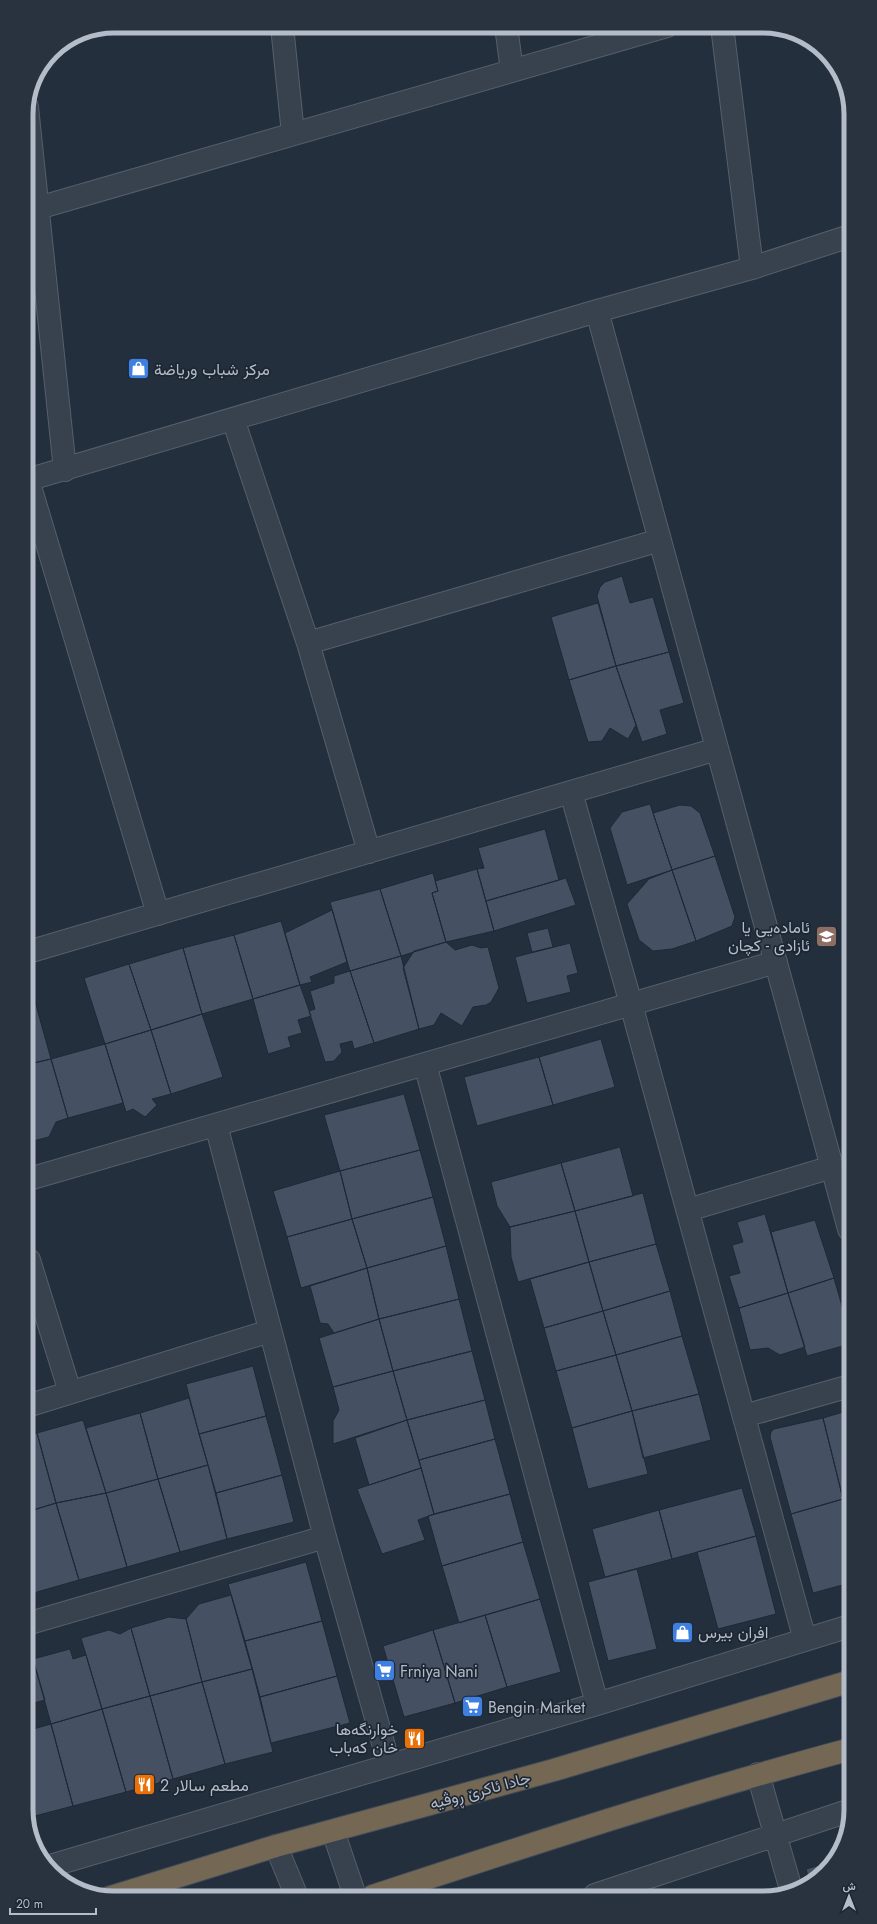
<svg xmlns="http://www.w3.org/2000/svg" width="877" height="1924" viewBox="0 0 877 1924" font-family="Jost,Vazirmatn,sans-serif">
	<rect width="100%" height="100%" fill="#242f3e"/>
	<!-- building -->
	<path fill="#455162" stroke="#1f2835" d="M622,576L630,603L653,597L669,652L616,666L597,596L600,587L605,582Z
		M598,603L616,666L569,680L551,617Z
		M669,652L684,703L660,710L667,734L642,742L616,666Z
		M616,666L636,725L628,739L610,728L602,741L588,742L569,680Z
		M650,804L672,870L627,885L610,828L622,812Z
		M680,805L691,806L700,813L715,856L672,870L653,813Z
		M545,829L559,880L486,901L477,869L484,868L478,848Z
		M715,856L735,917L732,926L696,941L672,870Z
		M477,869L494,931L446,942L432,893L438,891L435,881Z
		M672,870L696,941L672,949L653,951L639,940L627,904L649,879Z
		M433,873L438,891L432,893L446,942L401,956L380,889Z
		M566,878L576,905L494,931L486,901Z
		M380,889L401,956L350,971L330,902Z
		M332,910L347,962L310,977L312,982L300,985L285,933Z
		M849,918V938L844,920Z
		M281,921L300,985L253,999L234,935Z
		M548,928L553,947L532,952L527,933Z
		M234,935L253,999L202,1014L183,948Z
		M446,942L455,950L472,945L481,948L488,947L499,988L491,1002L486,1005L473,1007L462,1026L441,1013L434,1025L419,1029L403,968L414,951Z
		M570,943L578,973L567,976L571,992L527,1003L515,957Z
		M183,948L202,1014L151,1030L129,964Z
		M401,956L419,1029L374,1043L350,971Z
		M129,964L151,1030L105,1044L84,978Z
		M350,971L374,1043L354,1049L352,1041L340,1044L342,1052L334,1061L325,1062L309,1011L315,1009L310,991L334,983V976Z
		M28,976L51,1059L29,1064Z
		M300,985L311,1016L298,1020L302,1033L288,1037L291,1047L268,1054L253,999Z
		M202,1014L223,1077L171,1094L151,1030Z
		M151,1030L171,1094L152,1099L157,1105L145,1117L133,1109L126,1112L105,1044Z
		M601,1039L615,1087L553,1105L539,1057Z
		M105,1044L123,1103L68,1118L51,1059Z
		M539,1057L553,1105L477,1126L464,1077Z
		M51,1059L68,1118L56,1122L49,1137L29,1142V1064Z
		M404,1094L420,1150L340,1171L324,1115Z
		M620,1147L633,1196L575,1211L561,1163Z
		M420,1150L433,1197L352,1219L340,1171Z
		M561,1163L575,1211L510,1227L497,1206L491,1182Z
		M340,1171L352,1219L287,1237L273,1191Z
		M643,1193L656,1244L589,1262L575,1211Z
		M433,1197L446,1246L367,1268L352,1219Z
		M575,1211L589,1262L518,1282L511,1257L510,1227Z
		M765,1214L788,1293L739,1308L729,1276L740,1273L732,1245L743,1242L737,1222Z
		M352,1219L367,1268L301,1288L287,1237Z
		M815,1220L834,1278L788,1293L771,1232Z
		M656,1244L670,1291L603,1311L589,1262Z
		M446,1246L459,1299L379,1319L367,1268Z
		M589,1262L603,1311L544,1328L530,1279Z
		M367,1268L379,1319L334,1333L328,1324L320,1323L310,1286Z
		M834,1278L850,1334V1344L807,1356L788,1293Z
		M670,1291L682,1336L616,1355L603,1311Z
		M788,1293L805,1347L780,1355L768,1348L750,1350L739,1308Z
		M459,1299L472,1351L393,1371L379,1319Z
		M603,1311L616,1355L556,1371L544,1328Z
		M379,1319L393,1371L333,1387L319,1338Z
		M682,1336L699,1394L632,1411L616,1355Z
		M472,1351L485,1400L407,1420L393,1371Z
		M616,1355L632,1411L572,1428L556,1371Z
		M253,1366L266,1416L199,1434L186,1384Z
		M393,1371L407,1420L333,1444V1421L339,1410L333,1387Z
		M699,1394L711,1440L643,1458L632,1411Z
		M189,1398L208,1465L158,1479L140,1413Z
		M485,1400L495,1439L419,1460L407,1420Z
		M850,1410V1497L843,1499L823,1418Z
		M632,1411L648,1474L588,1489L572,1428Z
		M140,1413L158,1479L106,1493L86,1428Z
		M266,1416L282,1475L216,1493L199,1434Z
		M823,1418L843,1499L791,1514L770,1437L771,1432L774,1429Z
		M83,1420L106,1493L56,1503L37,1433Z
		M407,1420L421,1468L369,1485L355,1438Z
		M37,1433L56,1503L30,1511V1435Z
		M495,1439L510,1494L434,1514L419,1460Z
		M208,1465L227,1539L180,1552L158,1479Z
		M421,1468L434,1514L418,1520L425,1540L382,1554L357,1489Z
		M282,1475L294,1522L227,1539L216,1493Z
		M158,1479L180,1552L127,1567L106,1493Z
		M742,1488L756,1536L672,1559L659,1510Z
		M106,1493L127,1567L79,1580L56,1503Z
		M510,1494L523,1542L442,1566L428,1516Z
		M850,1497V1523L843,1499Z
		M843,1499L850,1523V1583L813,1593L791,1514Z
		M56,1503L79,1580L30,1594V1511Z
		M659,1510L672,1559L605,1577L592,1529Z
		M756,1536L776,1614L718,1629L697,1552Z
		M523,1542L540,1599L459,1623L442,1566Z
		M306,1562L322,1621L245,1641L228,1584Z
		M637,1569L657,1649L608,1661L588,1582Z
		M231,1595L252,1669L202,1682L186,1619L199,1604Z
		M540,1599L561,1672L507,1687L485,1615Z
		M485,1615L507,1687L455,1703L433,1630Z
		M169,1617L186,1619L202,1682L150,1696L131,1628Z
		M322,1621L337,1676L260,1697L245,1641Z
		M131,1628L150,1696L102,1709L81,1638L109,1630L120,1634Z
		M433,1630L455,1703L404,1717L383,1646Z
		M30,1649L45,1700L30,1704Z
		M70,1649L73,1659L86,1655L102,1709L51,1724L33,1659Z
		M252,1669L273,1752L225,1764L202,1682Z
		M337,1676L350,1723L271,1743L260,1697Z
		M202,1682L225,1764L173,1779L150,1696Z
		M150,1696L173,1779L126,1792L102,1709Z
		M102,1709L126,1792L73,1806L51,1724Z
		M51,1724L73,1806L31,1817L30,1730Z
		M834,1861L833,1863L809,1880L806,1869Z"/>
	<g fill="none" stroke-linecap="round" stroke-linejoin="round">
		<defs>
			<path id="street" d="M282,26L293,134
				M506,26L512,71
				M722,26L752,268
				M27,107L65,470
				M38,208L667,26
				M597,311L849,1229
				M233,419L308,643L369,852
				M27,480L597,311L752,268L847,237
				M28,480L158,914
				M308,643L660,540
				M571,792L631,1004L805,1640
				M28,952L717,749
				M425,1064L597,1704
				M216,1125L325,1537L389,1764
				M29,1179L776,962
				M688,1210L832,1167
				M29,1260L70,1392
				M30,1405L270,1331
				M744,1416L850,1386
				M30,1623L325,1537
				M758,1774L792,1893
				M333,1831L355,1896
				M276,1846L297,1897
				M50,1866L597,1704L850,1626
				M595,1895L851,1810"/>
			<path id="highway" d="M373,1896C532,1844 690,1792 851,1749
				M108,1898L276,1846L554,1770L851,1681"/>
		</defs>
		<!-- street casing -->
		<use href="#street" stroke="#565f6c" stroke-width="24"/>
		<!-- highway casing -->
		<use href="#highway" stroke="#434c59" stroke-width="24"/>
		<!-- street -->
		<use href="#street" stroke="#38414e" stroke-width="22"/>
		<!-- highway -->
		<use href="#highway" stroke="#746855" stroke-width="22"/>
	</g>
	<!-- icons -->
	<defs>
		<symbol id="shop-square" viewBox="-11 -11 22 22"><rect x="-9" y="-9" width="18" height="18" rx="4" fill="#3f7fe0" stroke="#1d2633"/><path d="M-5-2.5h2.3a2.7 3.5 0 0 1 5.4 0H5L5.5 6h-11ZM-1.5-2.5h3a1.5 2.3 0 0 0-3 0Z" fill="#fff"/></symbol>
		<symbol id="school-square" viewBox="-11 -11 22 22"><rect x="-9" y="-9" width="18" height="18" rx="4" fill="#8d6e63" stroke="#1d2633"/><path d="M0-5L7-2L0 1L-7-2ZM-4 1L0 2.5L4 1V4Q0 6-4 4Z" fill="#fff"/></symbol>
		<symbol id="supermarket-square" viewBox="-11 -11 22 22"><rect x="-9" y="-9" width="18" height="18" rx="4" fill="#3f7fe0" stroke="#1d2633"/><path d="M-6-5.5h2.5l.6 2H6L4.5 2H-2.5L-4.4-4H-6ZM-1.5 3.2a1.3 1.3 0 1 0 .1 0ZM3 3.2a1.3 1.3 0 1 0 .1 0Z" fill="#fff"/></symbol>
		<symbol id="restaurant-square" viewBox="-11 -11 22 22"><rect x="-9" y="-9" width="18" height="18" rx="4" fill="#e8710a" stroke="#1d2633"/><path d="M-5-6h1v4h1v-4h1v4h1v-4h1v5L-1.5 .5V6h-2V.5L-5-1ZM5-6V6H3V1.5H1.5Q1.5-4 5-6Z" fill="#fff"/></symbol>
	</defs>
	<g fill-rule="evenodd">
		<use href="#shop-square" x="126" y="356" width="25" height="25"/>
		<use href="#school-square" x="814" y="924" width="25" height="25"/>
		<use href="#shop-square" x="670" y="1620" width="25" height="25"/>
		<use href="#supermarket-square" x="372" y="1658" width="25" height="25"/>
		<use href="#supermarket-square" x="460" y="1694" width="25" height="25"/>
		<use href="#restaurant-square" x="402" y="1726" width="25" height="25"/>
		<use href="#restaurant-square" x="132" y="1772" width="25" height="25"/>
	</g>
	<g text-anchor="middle" stroke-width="3.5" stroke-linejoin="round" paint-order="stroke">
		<!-- poi labels -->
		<g font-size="16" fill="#b4bcc9" stroke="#1d2633" text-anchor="start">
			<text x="154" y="375">مركز شباب ورياضة</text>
			<text x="810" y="933" text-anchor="end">ئامادەیی یا<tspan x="810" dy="18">ئازادی - کچان</tspan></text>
			<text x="698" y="1638">افران بيرس</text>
			<text x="400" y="1677">Frniya Nani</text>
			<text x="488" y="1713">Bengin Market</text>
			<text x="398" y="1735" text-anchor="end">خوارنگەھا<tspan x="398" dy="18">خان كەباب</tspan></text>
			<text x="160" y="1791">مطعم سالار 2</text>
		</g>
		<!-- street labels -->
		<g font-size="16" fill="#b4bcc9" stroke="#1d2633">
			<text transform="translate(480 1790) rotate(-15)" y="6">جادا ئاکرێ ڕوڤیە</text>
		</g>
	</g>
	<!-- crop -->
	<path d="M0 0H877V1924H0ZM114 33H763A81 81 0 0 1 844 114V1810A81 81 0 0 1 763 1891H114A81 81 0 0 1 33 1810V114A81 81 0 0 1 114 33Z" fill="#29323f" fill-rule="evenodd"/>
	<path fill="none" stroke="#b4bcc9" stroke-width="5" d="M114 33H763A81 81 0 0 1 844 114V1810A81 81 0 0 1 763 1891H114A81 81 0 0 1 33 1810V114A81 81 0 0 1 114 33Z"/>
	<!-- north arrow -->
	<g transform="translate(849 1896)" stroke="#1d2633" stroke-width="3" paint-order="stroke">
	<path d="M0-3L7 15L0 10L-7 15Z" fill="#b4bcc9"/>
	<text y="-6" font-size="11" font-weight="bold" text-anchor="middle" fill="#b4bcc9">ش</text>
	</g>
	<!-- scale -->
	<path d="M10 1908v6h86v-6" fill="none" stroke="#b4bcc9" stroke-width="2"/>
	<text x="16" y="1908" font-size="12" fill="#b4bcc9" stroke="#1d2633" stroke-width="3" paint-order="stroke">20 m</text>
</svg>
